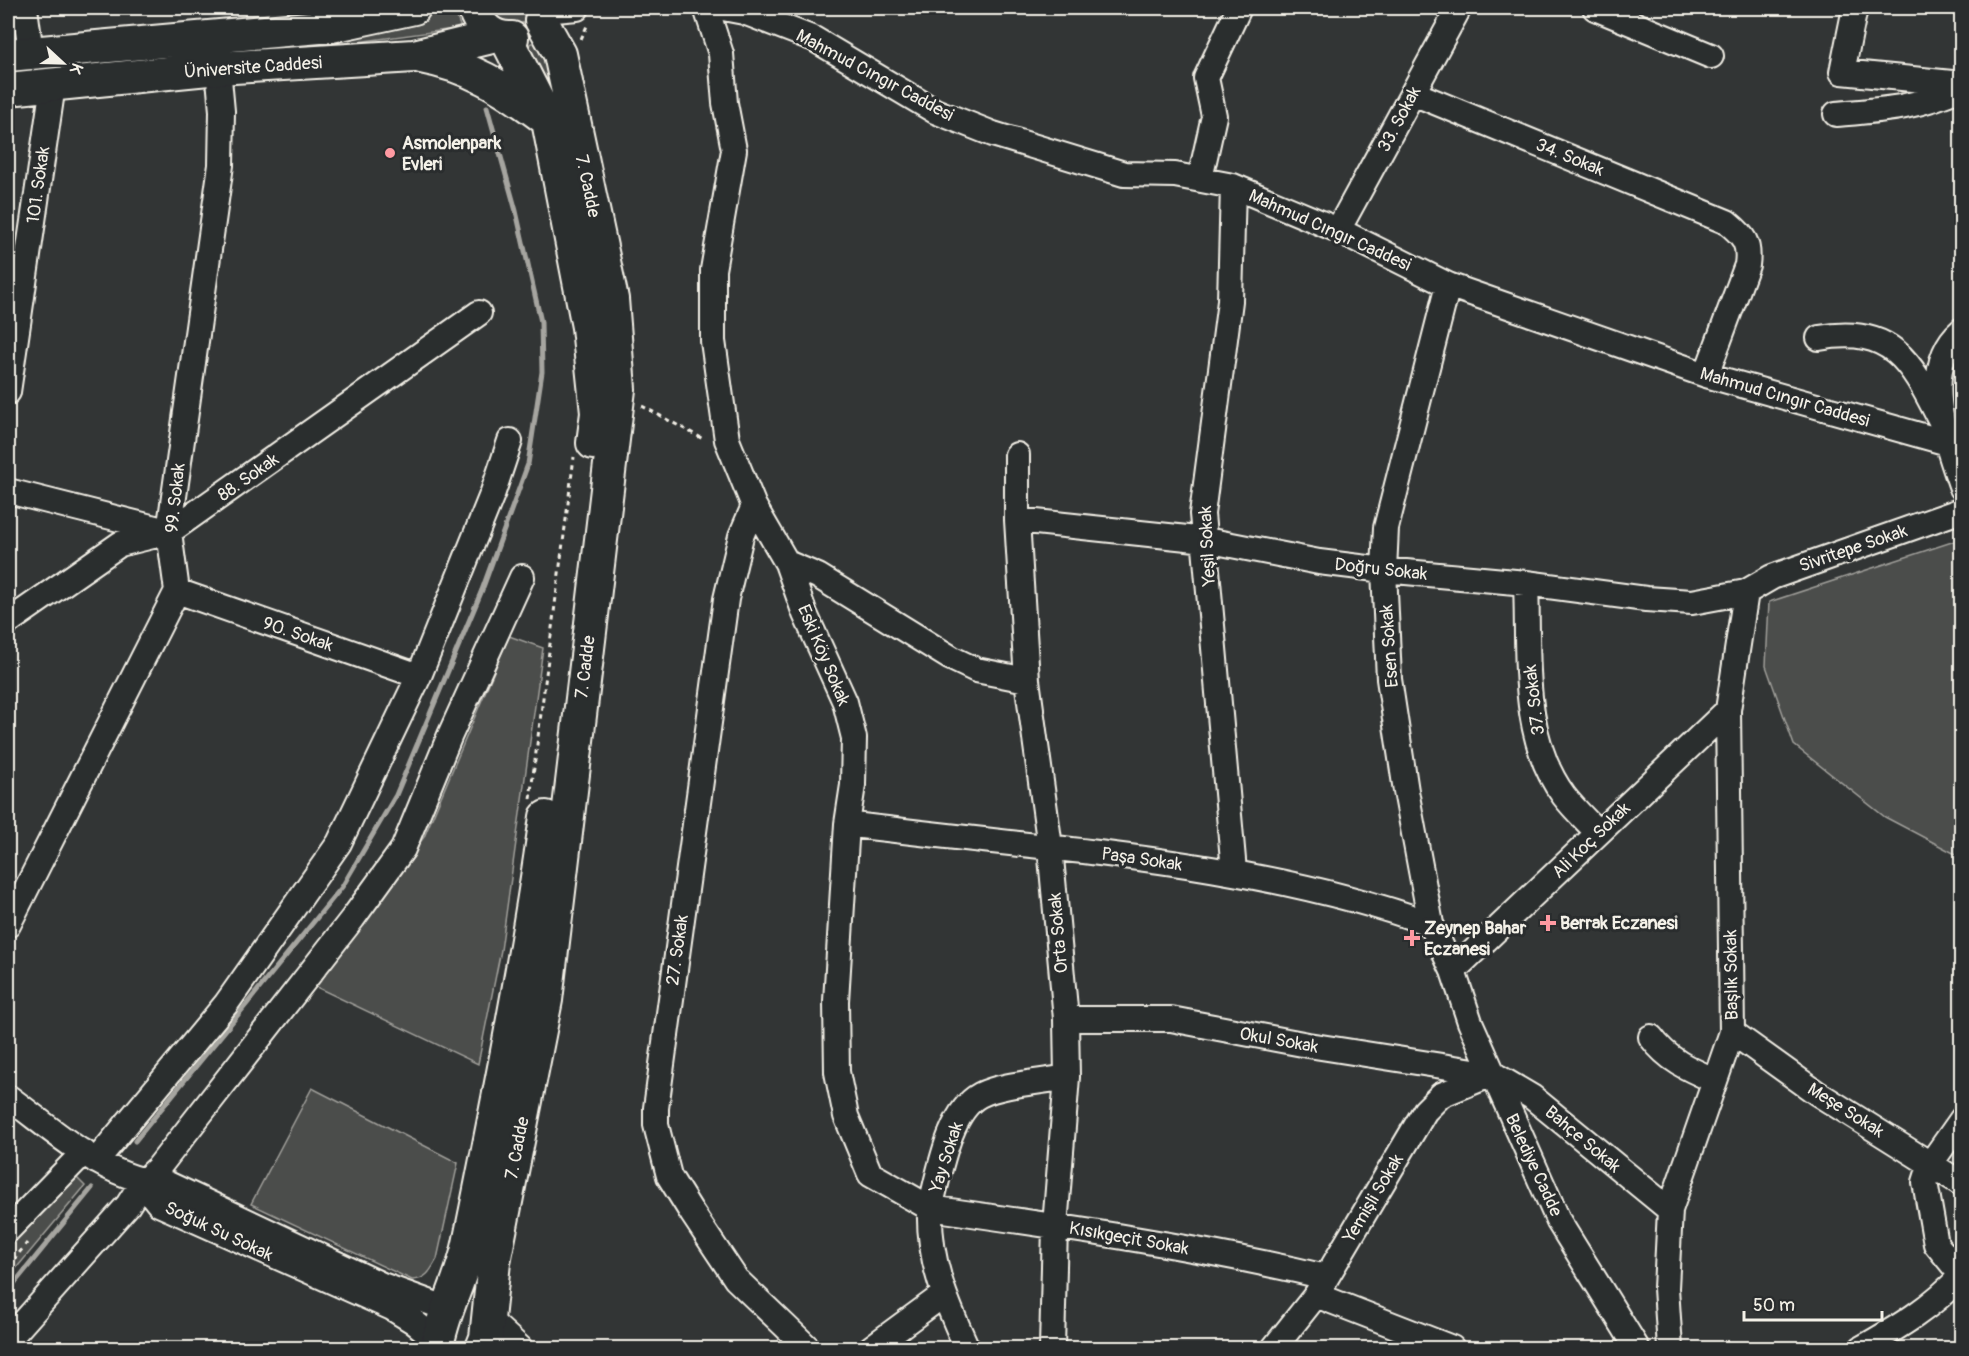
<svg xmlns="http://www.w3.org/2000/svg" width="1969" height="1356" viewBox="0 0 1969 1356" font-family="Pangolin,sans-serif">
	<rect width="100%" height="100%" fill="#323535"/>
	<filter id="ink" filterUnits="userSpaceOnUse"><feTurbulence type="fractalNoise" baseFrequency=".0167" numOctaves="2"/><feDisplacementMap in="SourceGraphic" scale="12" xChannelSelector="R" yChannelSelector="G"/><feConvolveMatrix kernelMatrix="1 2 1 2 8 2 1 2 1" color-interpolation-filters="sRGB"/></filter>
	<g filter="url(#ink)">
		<!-- green -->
		<path fill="#4b4d4c" stroke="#a09f9a" stroke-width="1.5" d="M441,8H453L461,28L342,44L8,75V68L410,20Z
			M487,8H535C526,23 522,26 504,27Z
			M543,37L567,136L518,50Z
			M1961,539H1962L1961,857L1885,817L1794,745L1766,666L1769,602Z
			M509,636L543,648L501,950L478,1064L312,985L424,837Z
			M312,1088L458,1163L437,1259C431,1270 426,1280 412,1280L251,1204Z
			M74,1175L85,1186L8,1278V1246Z"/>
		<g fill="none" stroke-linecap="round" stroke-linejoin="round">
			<!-- stream -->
			<path stroke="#a6a5a0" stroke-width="5" d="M135,1141L342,887L396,795L482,590L528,464L542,372L541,322L516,211L487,107
				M8,1291L92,1188"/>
			<defs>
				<path id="minor" d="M25,8L31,53
					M706,8L721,54L725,103L734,150L713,270V341L727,440L754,506L787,563L805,614L845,702L854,738L853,785L847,824L836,1001L837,1072L846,1116L870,1174L930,1208C928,1260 946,1302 967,1348
					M723,8L744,12L814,39L935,111L993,134L1124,174L1175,175L1233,186L1338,230L1448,285L1706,375L1962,447
					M1595,8L1711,56
					M1855,8L1842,72L1962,84
					M544,11L577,8
					M1413,93L1727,222C1744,236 1750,243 1747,265L1706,375
					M1836,114C1882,110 1919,108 1962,87
					M1200,179L1214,116L1206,78L1239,8
					M1233,186L1230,301L1202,514L1234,871
					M1338,230L1459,8
					M1448,285L1386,528L1384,570L1389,679L1406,791L1431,924L1453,971L1470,1022L1559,1222L1637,1348
					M1962,330C1918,367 1946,442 1962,488
					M1819,338C1897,324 1913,367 1944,427
					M8,392L53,85
					M1017,455V520L1027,680L1050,847L1066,1019L1067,1077L1055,1226L1052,1348
					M8,491L167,531
					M754,506L741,536L726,599L656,1108V1125L669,1176L692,1213L736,1279L808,1348
					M1017,520L1206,540L1319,562L1384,570L1526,583L1646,599L1692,602L1746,592L1772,577L1962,510
					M787,563L818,576L951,658L976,670L1027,680
					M1526,583C1529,653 1520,737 1564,796C1574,809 1587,821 1598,833
					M177,591L419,676
					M8,622L120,544L169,532L479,313
					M847,824C1042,850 1244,857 1431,924
					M8,925L177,591L169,532L221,165L222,111L218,68
					M1453,971L1728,710
					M1066,1019H1171L1308,1045L1493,1074L1532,1097L1670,1210
					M1732,1032L1817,1093L1962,1184
					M1651,1037C1668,1060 1688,1069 1714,1080
					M1067,1077C1042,1082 1002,1084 980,1095C948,1112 939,1176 930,1208C1063,1227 1195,1246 1326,1277
					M8,1097C56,1132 106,1181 168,1184L382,1285L448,1309
					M1962,1119L1931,1163L1925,1182L1936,1244L1962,1276
					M96,1161L226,1004L339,843L419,676L493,492L510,441
					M142,1183L159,1204L392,1308L413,1321L438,1341
					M8,1230L84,1152
					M1316,1295L1452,1348
					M488,1319L520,1348
					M8,1340L128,1205L142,1183L158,1168L353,918L403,849L450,735L522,577
					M871,1348L943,1295
					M1274,1348L1316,1295L1425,1111L1441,1095L1490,1075
					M1670,1348L1666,1288L1670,1210L1732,1032L1728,710L1746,592
					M1862,1348C1899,1327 1932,1307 1961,1276"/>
				<path id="major" d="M474,8C479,26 492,39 512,38
					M506,38L548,121L588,327L597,413L593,443
					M8,55L331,26L414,8
					M421,57C470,66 503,87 542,116
					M8,89L218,68L414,56L496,36
					M437,1348C442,1313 462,1279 469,1244C498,1102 526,960 546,817
					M482,1348L486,1338L494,1262L546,1000L619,389L612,299L560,54L541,20"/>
			</defs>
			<!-- minor casing -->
			<use href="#minor" stroke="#f4f1e8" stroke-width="28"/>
			<!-- major casing -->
			<use href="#major" stroke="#f4f1e8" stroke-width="36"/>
			<!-- path -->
			<path stroke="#f4f1e8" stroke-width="3" stroke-dasharray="4.5 4.5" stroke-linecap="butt" d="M581,39L587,26
				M642,406L705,440
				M530,799L574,457
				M8,1267L27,1243"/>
			<!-- minor -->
			<use href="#minor" stroke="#2a2d2e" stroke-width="24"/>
			<!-- major -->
			<use href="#major" stroke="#2a2d2e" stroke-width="32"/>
		</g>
	</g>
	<!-- markers -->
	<g fill="#ff9aa2" stroke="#2a2d2e" stroke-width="2">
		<circle cx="390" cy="153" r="6"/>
		<path d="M1545 914h6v6h6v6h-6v6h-6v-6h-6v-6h6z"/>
		<path d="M1409 929h6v6h6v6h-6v6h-6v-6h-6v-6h6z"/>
	</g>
	<g text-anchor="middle" stroke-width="6" stroke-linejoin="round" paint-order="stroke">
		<!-- street labels -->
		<g font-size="18" fill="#f4f1e8" stroke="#2a2d2e">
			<text transform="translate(253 67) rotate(-4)" y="6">Üniversite Caddesi</text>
			<text transform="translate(875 75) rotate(28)" y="6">Mahmud Cıngır Caddesi</text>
			<text transform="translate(1399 119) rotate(-62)" y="6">33. Sokak</text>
			<text transform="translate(1570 157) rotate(22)" y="6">34. Sokak</text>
			<text transform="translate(38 185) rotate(-82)" y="6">101. Sokak</text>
			<text transform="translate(588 186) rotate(78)" y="6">7. Cadde</text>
			<text transform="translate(1330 230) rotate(24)" y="6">Mahmud Cıngır Caddesi</text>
			<text transform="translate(1785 397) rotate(16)" y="6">Mahmud Cıngır Caddesi</text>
			<text transform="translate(248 477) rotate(-35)" y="6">88. Sokak</text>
			<text transform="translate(175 498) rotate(-84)" y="6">99. Sokak</text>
			<text transform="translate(1207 546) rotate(-93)" y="6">Yeşil Sokak</text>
			<text transform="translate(1853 548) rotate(-19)" y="6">Sivritepe Sokak</text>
			<text transform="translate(1381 569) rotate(6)" y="6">Doğru Sokak</text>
			<text transform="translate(298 634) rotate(19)" y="6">90. Sokak</text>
			<text transform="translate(1389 646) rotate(-94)" y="6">Esen Sokak</text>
			<text transform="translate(824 655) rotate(67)" y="6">Eski Köy Sokak</text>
			<text transform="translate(585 667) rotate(-83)" y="6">7. Cadde</text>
			<text transform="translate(1534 700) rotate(-97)" y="6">37. Sokak</text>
			<text transform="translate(1591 840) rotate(-44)" y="6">Ali Koç Sokak</text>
			<text transform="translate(1142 859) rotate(8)" y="6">Paşa Sokak</text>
			<text transform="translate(1058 933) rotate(-95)" y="6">Orta Sokak</text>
			<text transform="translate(677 950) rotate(-82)" y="6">27. Sokak</text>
			<text transform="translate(1731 975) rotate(-91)" y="6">Başlık Sokak</text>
			<text transform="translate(1279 1040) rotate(10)" y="6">Okul Sokak</text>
			<text transform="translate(1846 1110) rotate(32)" y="6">Meşe Sokak</text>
			<text transform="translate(1583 1139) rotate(40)" y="6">Bahçe Sokak</text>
			<text transform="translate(517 1148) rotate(-79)" y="6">7. Cadde</text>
			<text transform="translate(946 1157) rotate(-72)" y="6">Yay Sokak</text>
			<text transform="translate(1534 1165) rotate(65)" y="6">Belediye Cadde</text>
			<text transform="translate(1373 1198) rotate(-59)" y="6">Yemişli Sokak</text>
			<text transform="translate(219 1231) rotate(25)" y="6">Soğuk Su Sokak</text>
			<text transform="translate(1129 1238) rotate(10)" y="6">Kısıkgeçit Sokak</text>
		</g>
		<!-- poi labels -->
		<g font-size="18" font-weight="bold" fill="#f4f1e8" stroke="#2a2d2e" text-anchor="start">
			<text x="402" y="149">Asmolenpark<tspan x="402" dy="21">Evleri</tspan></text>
			<text x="1560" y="929">Berrak Eczanesi</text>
			<text x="1424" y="934">Zeynep Bahar<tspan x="1424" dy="21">Eczanesi</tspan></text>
		</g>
	</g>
	<!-- margin -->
	<rect width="1969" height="1356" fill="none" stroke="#2a2d2e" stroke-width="30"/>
	<rect x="15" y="15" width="1939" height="1326" fill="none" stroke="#f4f1e8" stroke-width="2" filter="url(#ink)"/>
	<!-- north arrow -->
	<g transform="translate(63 63) rotate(112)" stroke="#2a2d2e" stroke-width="4.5" paint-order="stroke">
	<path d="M0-4.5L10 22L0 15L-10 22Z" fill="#f4f1e8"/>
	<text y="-9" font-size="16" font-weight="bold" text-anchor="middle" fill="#f4f1e8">K</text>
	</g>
	<!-- scale -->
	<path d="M1744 1311v9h138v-9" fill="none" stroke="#f4f1e8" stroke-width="3"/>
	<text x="1753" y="1311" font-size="18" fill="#f4f1e8" stroke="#2a2d2e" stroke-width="4.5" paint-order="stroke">50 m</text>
</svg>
